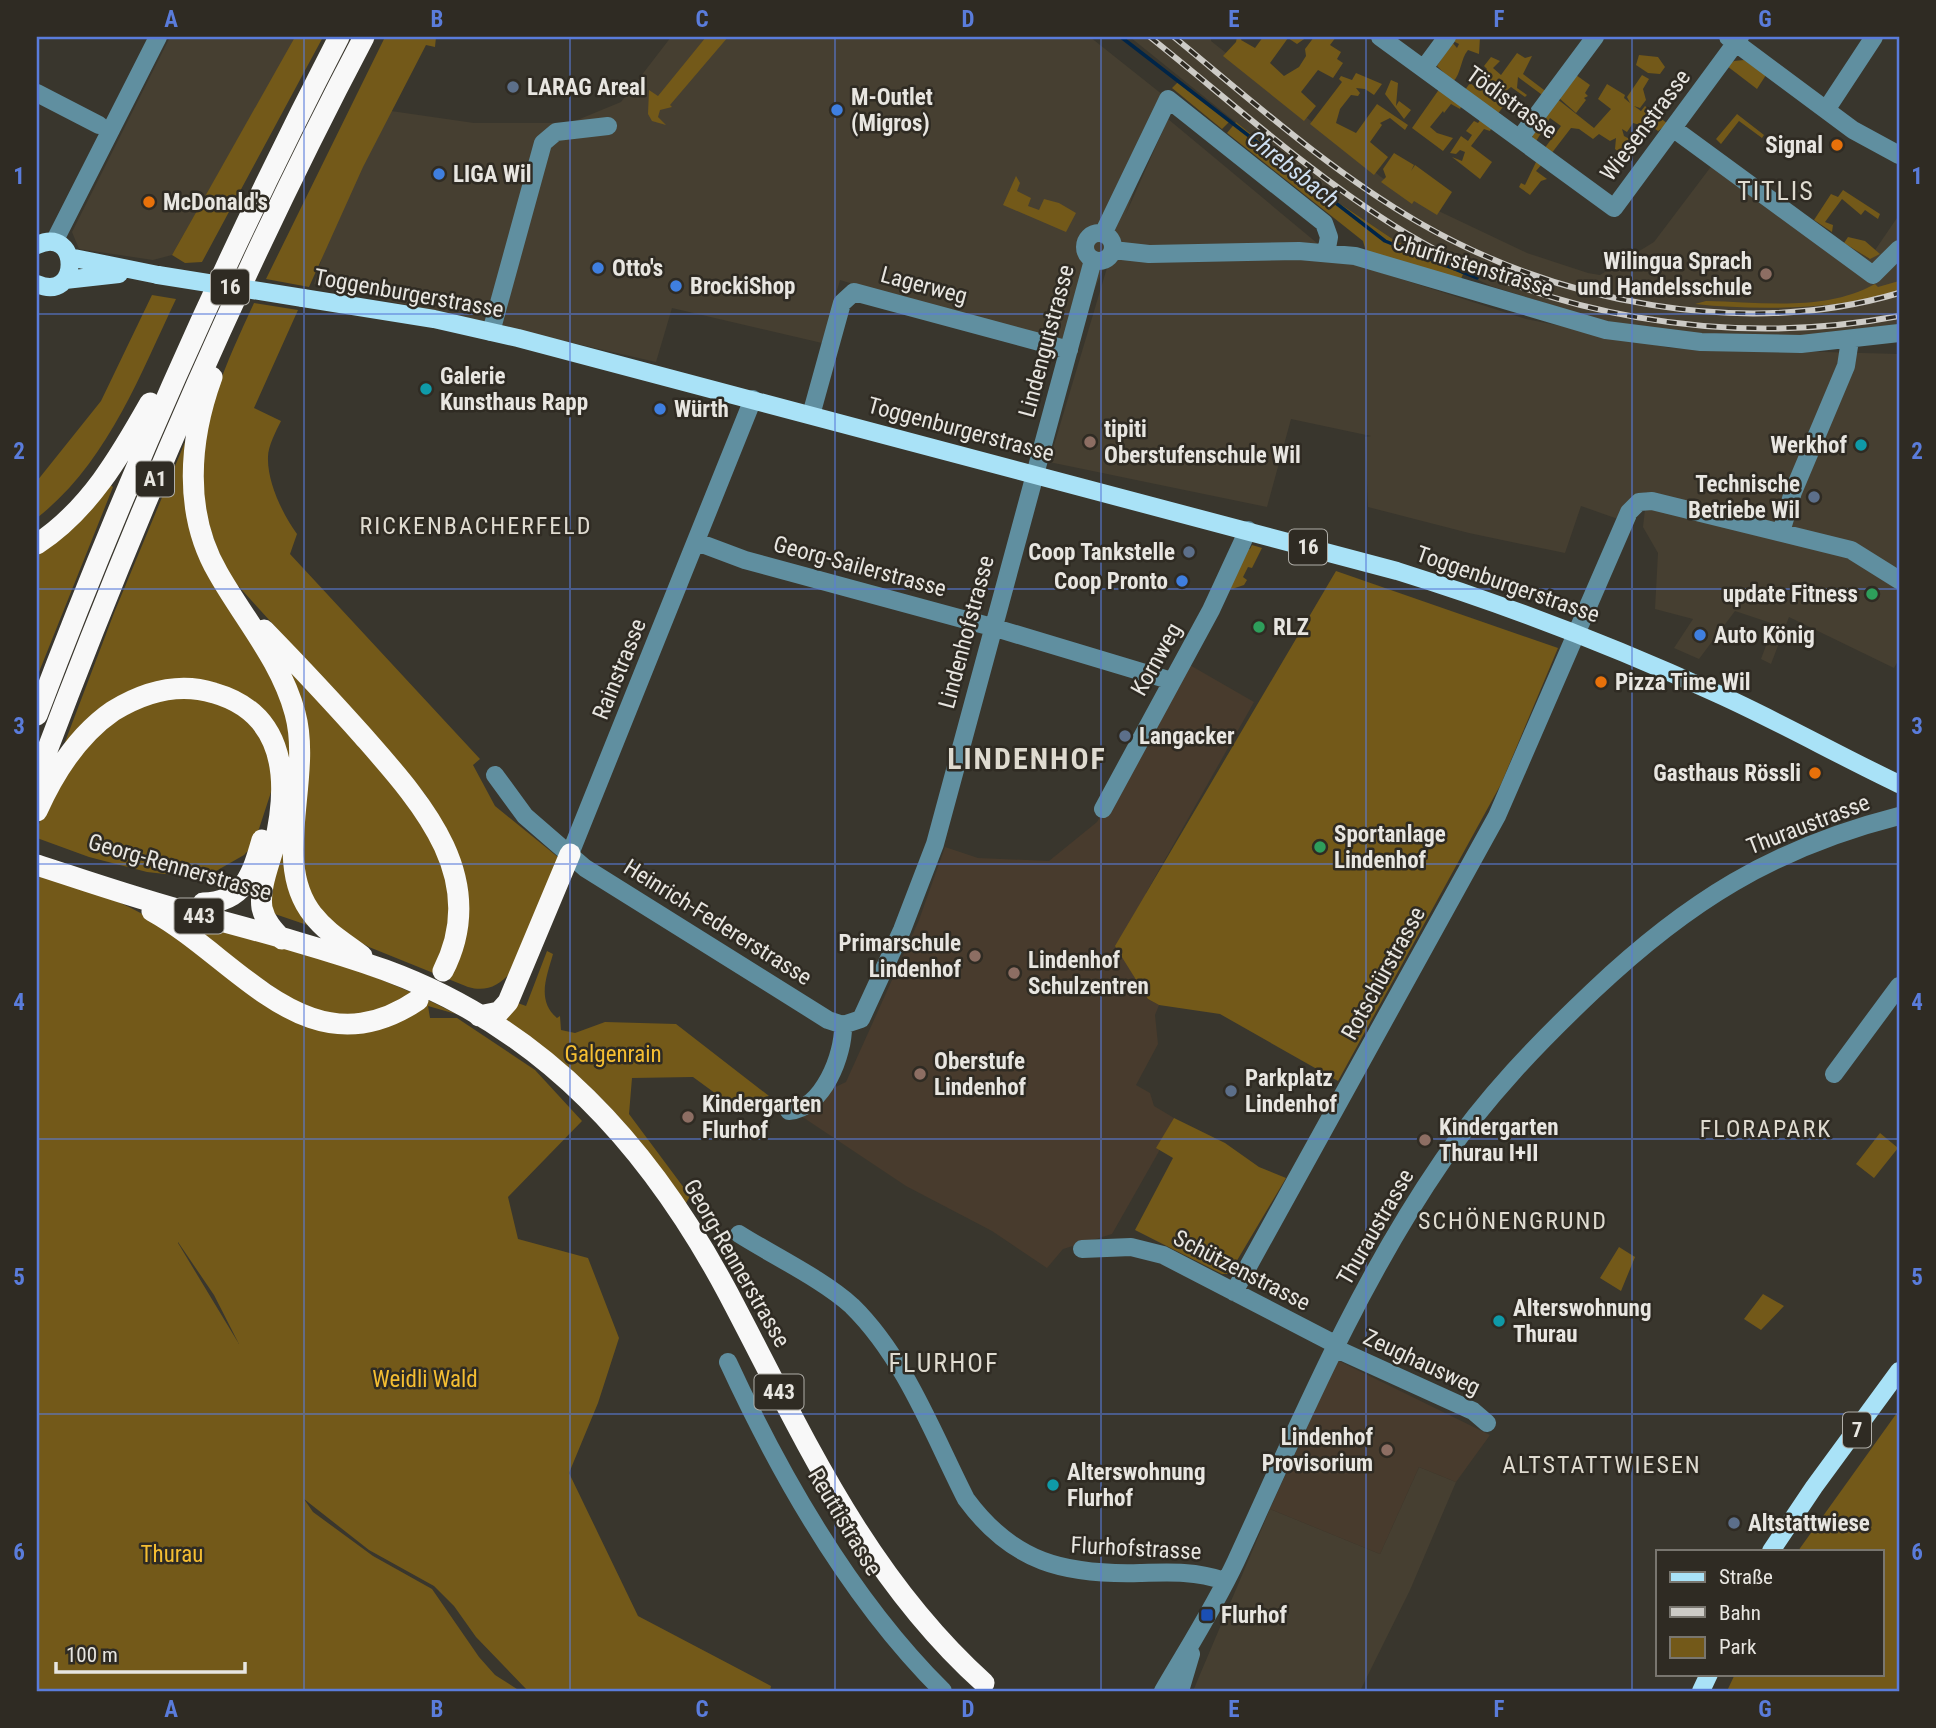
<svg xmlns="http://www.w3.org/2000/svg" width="1936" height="1728" viewBox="0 0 1936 1728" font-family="'Roboto Condensed',sans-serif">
	<rect width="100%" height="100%" fill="#39362d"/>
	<!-- built -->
	<path fill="#463f31" d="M170,37H296L172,255L153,260L79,249L72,232Z
		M671,37H1090L1168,99L1125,216L1168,119L1335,258L1526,319L1670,348L1899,354V659L1894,668L1789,617L1771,664L1761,659L1774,624L1735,611L1699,659L1674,648L1693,619L1655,609L1658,553L1643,527L1647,492L1633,497L1618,519L1581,506L1565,553L1469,533L1368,507L1365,437L1371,436L1291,419L1267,507L1049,462L1115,241L1069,350L840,280L822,343L672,308L656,362L314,284L352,159L391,111L474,123H570L621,102Z
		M1130,37H1211V41L1381,177L1428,206L1527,253L1588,273L1600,275L1654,242L1716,160L1869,259L1899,215V325L1775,338L1680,334L1602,321L1491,286L1394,240L1321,191Z
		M1419,1467L1456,1482L1410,1590L1360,1691H1193L1270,1509L1380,1554Z"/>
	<!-- education -->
	<path fill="#483b2d" d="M1188,664L1254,702L1146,893L1148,999L1159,1005L1155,1015L1158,1044L1136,1085L1150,1093L1154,1106L1174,1118L1158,1153L1112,1234L1063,1249L1047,1268L992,1231L906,1186L801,1116L825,1092L846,1082L919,920L945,847L978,858L1049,861L1097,822Z
		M1337,1360L1490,1435L1456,1482L1419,1467L1380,1554L1270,1509Z"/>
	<!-- green -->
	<path fill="#735919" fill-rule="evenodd" d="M295,37H323L202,262L185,263L172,255Z
		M385,37H436L435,47L426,45L363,167L309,287L266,279Z
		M706,37H728L670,105L672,107L660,110L658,117L666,125L652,121L648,114L649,90L658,96Z
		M1237,37H1242L1241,40L1255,48L1263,37H1307L1297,44L1288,38L1270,63L1284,76L1299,67L1306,56L1305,49L1314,37H1336L1330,45L1341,52L1337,59L1343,63L1333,78L1318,70L1301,92L1316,106L1304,121L1223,56L1236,42Z
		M1455,37H1480L1479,54L1468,50C1460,60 1462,72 1453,82L1437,66L1452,42L1457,48L1459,44L1453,41Z
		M1517,53L1525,58L1532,56L1523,74L1548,93L1545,97L1518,77L1517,88L1527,95L1525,97L1511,87L1506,91L1508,100L1497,115L1465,90L1470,83L1474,86L1487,69L1484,66L1491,57L1500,61L1493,68L1501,75Z
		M1639,55L1658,57L1665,67L1660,74L1648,73L1636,65Z
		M1744,60L1766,75L1757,89L1727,66L1734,61Z
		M1356,73L1382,84L1374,95L1365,89L1356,88L1360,93L1358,96L1351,95L1340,109L1336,123L1356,133L1377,104L1408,125L1405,130L1390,118L1380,123L1382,125L1370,142L1388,157L1374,175L1310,124L1342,82L1339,79L1341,76L1352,80Z
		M1576,75L1590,85L1585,93L1588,96L1584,98L1586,100L1576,113L1559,98Z
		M1642,75L1649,79L1643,89L1646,100L1640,108L1634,106L1641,111L1645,106L1668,124L1658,131L1644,121L1640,125L1633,123L1627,132L1622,129L1624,136L1637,143L1630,161L1615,149L1616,138L1610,141L1599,134L1593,139L1579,129L1571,128L1551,154L1544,149L1561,126L1550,118L1535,143L1531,133L1556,98L1594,128L1611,109L1598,99L1607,84L1625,95L1624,98L1630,103L1627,97Z
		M1391,80L1398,83L1396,106L1399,101L1411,110L1404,119L1385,94Z
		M1179,81L1229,122L1222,129L1172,88Z
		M1440,88L1462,105L1460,109L1451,104L1444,113L1443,111L1430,127L1437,133L1453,138L1443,151L1412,128Z
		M1737,114L1764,135L1762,138L1739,121L1721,144L1716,139Z
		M1481,119L1492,127L1490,131L1484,129L1471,146L1492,162L1480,179L1452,157L1462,161L1465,152L1460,150L1456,154L1450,153L1461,136L1468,141L1472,135L1466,131L1474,121L1478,123Z
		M1236,122L1321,191L1394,240L1463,274L1461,279L1366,252L1363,241L1227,133Z
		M1394,153L1414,165L1411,171L1415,165L1452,192L1437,215L1414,201L1412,204L1381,182L1386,177L1383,169Z
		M1537,160L1542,164L1536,171L1547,179L1541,181L1530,195L1519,187L1521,183L1525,185Z
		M1016,176L1020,183L1017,191L1031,198L1028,206L1039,210L1044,199L1059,203L1076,213L1066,232L1003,205Z
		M1843,190L1880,214L1878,219L1865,210L1861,215L1842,199L1825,222L1833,225L1832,232L1814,220L1831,194L1838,197Z
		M1848,237L1865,241L1880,254L1870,259L1844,243Z
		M1899,281V293C1834,309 1761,311 1695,304L1706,301C1763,302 1824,312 1875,284L1878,287Z
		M152,295L176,299C139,377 107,463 37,518V481L101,401Z
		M254,303L298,310L254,408L281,421C276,431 268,446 268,457C267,482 283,515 297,534L290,554L480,759L473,765L495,806L559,858L514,968C502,984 488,993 468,987L369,947L343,933L312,903L299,846L282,664L375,755L448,866L452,974L463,946L447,833L427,797L410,776L232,579C175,475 208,403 254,303Z
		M190,430L187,490L284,698L295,773L310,926L269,912L274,728L178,682L71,745L65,742L114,613Z
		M109,484L113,487L37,677V550Z
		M1252,545L1262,548L1252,568L1248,567L1243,577L1247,580L1244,585L1232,589L1226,586L1244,548L1250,549Z
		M1336,571L1558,648L1501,784L1338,1081L1220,1014L1159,1005L1148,999L1115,946Z
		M186,695L238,711L268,746L273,786L254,844L244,855L216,871L183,876L147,872L89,857L37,838C40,788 105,720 149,701C160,696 175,697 186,695Z
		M37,872C78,884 122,900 159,924C192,944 223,968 255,990C271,1002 289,1019 307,1026C349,1043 392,1030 427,1005L414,998L394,1012L316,1016L161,910C262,940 363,965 456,1014L428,1006L430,1018H457L535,1070L582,1121L508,1197L518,1239L588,1258L619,1338L598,1403L569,1473L638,1616L771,1686L770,1691H528L476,1637L454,1606L434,1586L369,1550L304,1499L313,1512L373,1556L432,1589L479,1657L495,1675L520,1691H37ZM178,1242L214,1295L239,1344L178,1243Z
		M547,951L553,954C547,976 536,1000 557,1018L560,1016L561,1030L575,1033L605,1022L676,1024L769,1096L734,1107L693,1077L632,1078L629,1114L690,1196L685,1205C639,1131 577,1065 503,1019L515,1002L526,1006Z
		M1174,1118L1225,1143L1259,1167L1286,1178L1229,1274H1222L1135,1230L1173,1158L1156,1148Z
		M1880,1133L1898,1148L1874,1178L1856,1164Z
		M1619,1247L1635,1257L1621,1291L1600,1278Z
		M1763,1294L1784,1306L1761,1330L1744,1319Z
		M1899,1410V1691H1727L1735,1674H1882V1551H1798Z"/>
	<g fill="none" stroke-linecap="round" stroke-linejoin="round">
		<!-- stream -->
		<path stroke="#002548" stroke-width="3.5" d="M1121,37L1385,241L1477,278"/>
		<!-- minor -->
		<path stroke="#608fa0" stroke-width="18" d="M1380,37L1614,208L1740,37
			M1728,37L1853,130L1899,155
			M1424,68L1447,37
			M37,93L99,125
			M1826,110L1874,37
			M1674,129L1873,275L1899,249
			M1520,138L1595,37
			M1085 247a14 14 0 1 1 28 0a14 14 0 1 1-28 0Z
			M1103,234L1168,99L1324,223L1329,237L1326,253
			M54,242L158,37
			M1113,250L1149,254L1299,251L1355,256L1606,330L1701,342L1801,344L1899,333
			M491,332L543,143L556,132L608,126
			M811,415L842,303L854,292L1069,350
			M1781,532L1793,492L1846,366L1850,340
			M697,542L745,560L992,627L1172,681
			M495,775L525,816L585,868L828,1020L843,1025L861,1019L902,930L935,844L1093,260
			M1103,809L1211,610L1248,530
			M570,854L753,399
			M1834,1074L1899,986
			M789,1111C823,1109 844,1054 843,1025
			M739,1234C772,1255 824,1280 852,1306C905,1358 933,1434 966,1499C1013,1563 1065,1575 1140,1573C1171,1572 1196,1571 1225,1581
			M1082,1249L1131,1247L1163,1255L1331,1342L1341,1351L1473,1411L1487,1423
			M1234,1292L1497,816L1629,512L1639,502L1652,501L1851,550L1899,580
			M728,1362C782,1479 851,1600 943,1691
			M1163,1691C1188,1648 1215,1606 1236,1561C1299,1424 1357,1285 1443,1160C1486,1097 1538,1043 1593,991C1687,902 1773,848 1899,816
			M1180,1691L1191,1654"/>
		<!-- major -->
		<path stroke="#a9e2f7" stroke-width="18" d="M37,245C80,225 81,303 37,284
			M69,257L158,275
			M65,280L119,274
			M303,298L434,319L518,338L1397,571C1507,605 1613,646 1718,694C1780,722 1838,755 1899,784
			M1771,1551L1814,1487L1899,1371
			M1701,1691L1709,1674"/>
		<!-- highway -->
		<path stroke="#f8f8f8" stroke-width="21" d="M212,377C189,440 183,513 218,573C244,619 281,661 295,713C313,778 270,862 313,915C326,932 345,943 362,956
			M37,544C89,510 120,456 150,403
			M264,630C298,665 331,700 363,736C421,802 491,878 443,971
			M37,715C125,483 225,257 339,37
			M37,777C132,524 238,276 364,37
			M37,811C54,773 78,735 113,711C144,692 179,682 214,693C288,714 289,784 274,846C269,865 259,888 262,908C265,921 273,930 282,939
			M37,865C89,882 141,900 195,914C258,931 323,948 385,970C544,1028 650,1147 728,1293C802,1433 864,1575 984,1683
			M203,903C244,902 252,875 262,840
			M152,911C239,959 309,1074 418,1000
			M479,1016L499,1012L508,1002L570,854"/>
		<defs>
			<path id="rail" d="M1150,37C1230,101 1307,171 1393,225C1539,318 1731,348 1899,316
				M1174,37C1252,101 1330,171 1418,222C1558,303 1743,339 1899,293"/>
		</defs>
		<!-- rail casing -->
		<use href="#rail" stroke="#cdcbc6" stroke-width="6"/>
		<!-- rail -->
		<use href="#rail" stroke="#2f2b23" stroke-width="3.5" stroke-dasharray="10" stroke-linecap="butt"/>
		<!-- major-bridge -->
		<path stroke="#a9e2f7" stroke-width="18" d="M158,275L303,298"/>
	</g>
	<!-- grid -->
	<path fill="none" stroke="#5a7cdb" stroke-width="2" stroke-opacity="0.55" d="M304,37V1691M570,37V1691M835,37V1691M1101,37V1691M1366,37V1691M1632,37V1691M37,314H1899M37,589H1899M37,864H1899M37,1139H1899M37,1414H1899"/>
	<!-- markers -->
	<g fill="#5c6f8a" stroke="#2f2b23" stroke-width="2.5">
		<circle cx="513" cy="87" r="7"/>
		<circle cx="1814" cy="497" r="7"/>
		<circle cx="1189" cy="552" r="7"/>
		<circle cx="1125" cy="736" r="7"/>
		<circle cx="1231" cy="1091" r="7"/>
		<circle cx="1734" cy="1523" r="7"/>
	</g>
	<g fill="#3f7fe0" stroke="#2f2b23" stroke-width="2.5">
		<circle cx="837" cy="110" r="7"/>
		<circle cx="439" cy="174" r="7"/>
		<circle cx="598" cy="268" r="7"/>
		<circle cx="676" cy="286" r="7"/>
		<circle cx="660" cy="409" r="7"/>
		<circle cx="1182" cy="581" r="7"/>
		<circle cx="1700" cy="635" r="7"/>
	</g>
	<g fill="#e8710a" stroke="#2f2b23" stroke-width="2.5">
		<circle cx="1837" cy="145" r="7"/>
		<circle cx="149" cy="202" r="7"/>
		<circle cx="1601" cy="682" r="7"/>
		<circle cx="1815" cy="773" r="7"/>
	</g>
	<g fill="#8d6e63" stroke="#2f2b23" stroke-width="2.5">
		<circle cx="1766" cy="274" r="7"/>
		<circle cx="1090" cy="442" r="7"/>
		<circle cx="975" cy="956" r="7"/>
		<circle cx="1014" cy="973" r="7"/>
		<circle cx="920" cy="1074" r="7"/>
		<circle cx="688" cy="1117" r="7"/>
		<circle cx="1425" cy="1140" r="7"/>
		<circle cx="1387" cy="1450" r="7"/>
	</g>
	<g fill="#0f9aa8" stroke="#2f2b23" stroke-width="2.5">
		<circle cx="426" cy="389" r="7"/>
		<circle cx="1861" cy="445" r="7"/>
		<circle cx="1499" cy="1321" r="7"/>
		<circle cx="1053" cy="1485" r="7"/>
	</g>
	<g fill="#2e9e5b" stroke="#2f2b23" stroke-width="2.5">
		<circle cx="1872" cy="594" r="7"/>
		<circle cx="1259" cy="627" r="7"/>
		<circle cx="1320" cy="847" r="7"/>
	</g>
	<rect fill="#1a4fb4" stroke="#2f2b23" stroke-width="2.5" x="1200" y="1608" width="14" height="14" rx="3.5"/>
	<g text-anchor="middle" stroke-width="5" stroke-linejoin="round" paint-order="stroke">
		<!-- shield labels -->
		<g fill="#2f2b23" stroke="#b0aea8" stroke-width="2">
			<rect x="211" y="269.5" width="38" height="35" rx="5"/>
			<rect x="136" y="461.5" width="38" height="35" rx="5"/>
			<rect x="1289" y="529.5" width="38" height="35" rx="5"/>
			<rect x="174.5" y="898.5" width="49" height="35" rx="5"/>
			<rect x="754.5" y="1374.5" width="49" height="35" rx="5"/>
			<rect x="1843" y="1412.5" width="28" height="35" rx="5"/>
		</g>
		<g font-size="21" font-weight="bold" fill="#e8e6e1">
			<text x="230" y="294">16</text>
			<text x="155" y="486">A1</text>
			<text x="1308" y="554">16</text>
			<text x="199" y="923">443</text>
			<text x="779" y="1399">443</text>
			<text x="1857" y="1437">7</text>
		</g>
		<!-- poi labels -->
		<g font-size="23" font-weight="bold" fill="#e8e6e1" stroke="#2f2b23" text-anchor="start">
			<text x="527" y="95">LARAG Areal</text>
			<text x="851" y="105">M-Outlet<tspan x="851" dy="26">(Migros)</tspan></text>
			<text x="1823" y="153" text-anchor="end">Signal</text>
			<text x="453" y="182">LIGA Wil</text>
			<text x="163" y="210">McDonald's</text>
			<text x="1752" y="269" text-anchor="end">Wilingua Sprach<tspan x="1752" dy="26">und Handelsschule</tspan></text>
			<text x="612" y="276">Otto's</text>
			<text x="690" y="294">BrockiShop</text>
			<text x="440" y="384">Galerie<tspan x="440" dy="26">Kunsthaus Rapp</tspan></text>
			<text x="674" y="417">Würth</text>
			<text x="1104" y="437">tipiti<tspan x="1104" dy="26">Oberstufenschule Wil</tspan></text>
			<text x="1847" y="453" text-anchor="end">Werkhof</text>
			<text x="1800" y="492" text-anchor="end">Technische<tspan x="1800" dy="26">Betriebe Wil</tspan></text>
			<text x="1175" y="560" text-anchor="end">Coop Tankstelle</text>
			<text x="1168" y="589" text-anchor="end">Coop Pronto</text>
			<text x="1858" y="602" text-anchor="end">update Fitness</text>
			<text x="1273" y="635">RLZ</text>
			<text x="1714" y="643">Auto König</text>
			<text x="1615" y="690">Pizza Time Wil</text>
			<text x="1139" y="744">Langacker</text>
			<text x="1801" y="781" text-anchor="end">Gasthaus Rössli</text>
			<text x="1334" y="842">Sportanlage<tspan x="1334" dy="26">Lindenhof</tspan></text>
			<text x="961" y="951" text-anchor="end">Primarschule<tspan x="961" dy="26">Lindenhof</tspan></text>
			<text x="1028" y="968">Lindenhof<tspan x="1028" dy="26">Schulzentren</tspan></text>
			<text x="934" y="1069">Oberstufe<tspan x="934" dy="26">Lindenhof</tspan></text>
			<text x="1245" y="1086">Parkplatz<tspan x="1245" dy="26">Lindenhof</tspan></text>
			<text x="702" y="1112">Kindergarten<tspan x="702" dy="26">Flurhof</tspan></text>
			<text x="1439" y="1135">Kindergarten<tspan x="1439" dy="26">Thurau I+II</tspan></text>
			<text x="1513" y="1316">Alterswohnung<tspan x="1513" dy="26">Thurau</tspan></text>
			<text x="1373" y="1445" text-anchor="end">Lindenhof<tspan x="1373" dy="26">Provisorium</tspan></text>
			<text x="1067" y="1480">Alterswohnung<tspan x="1067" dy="26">Flurhof</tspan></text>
			<text x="1748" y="1531">Altstattwiese</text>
			<text x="1221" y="1623">Flurhof</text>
		</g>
		<!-- street labels -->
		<g font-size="23" fill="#e8e6e1" stroke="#2f2b23">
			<text transform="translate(1512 102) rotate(36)" y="8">Tödistrasse</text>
			<text transform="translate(1645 125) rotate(-53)" y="8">Wiesenstrasse</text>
			<text transform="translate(1473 265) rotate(17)" y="8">Churfirstenstrasse</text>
			<text transform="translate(924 285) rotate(15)" y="8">Lagerweg</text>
			<text transform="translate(409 293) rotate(10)" y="8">Toggenburgerstrasse</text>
			<text transform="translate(1046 341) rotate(-75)" y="8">Lindengutstrasse</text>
			<text transform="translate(961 429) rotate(15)" y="8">Toggenburgerstrasse</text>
			<text transform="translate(860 566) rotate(15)" y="8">Georg-Sailerstrasse</text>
			<text transform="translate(1508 584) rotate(19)" y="8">Toggenburgerstrasse</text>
			<text transform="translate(966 632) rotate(-75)" y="8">Lindenhofstrasse</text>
			<text transform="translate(1156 659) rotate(-61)" y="8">Kornweg</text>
			<text transform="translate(619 669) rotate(-68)" y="8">Rainstrasse</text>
			<text transform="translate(1808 824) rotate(-21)" y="8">Thuraustrasse</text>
			<text transform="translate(180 867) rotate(16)" y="8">Georg-Rennerstrasse</text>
			<text transform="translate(718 922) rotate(32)" y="8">Heinrich-Federerstrasse</text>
			<text transform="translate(1383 973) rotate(-61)" y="8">Rotschürstrasse</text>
			<text transform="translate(1375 1227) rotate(-60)" y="8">Thuraustrasse</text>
			<text transform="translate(737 1263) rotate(60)" y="8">Georg-Rennerstrasse</text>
			<text transform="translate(1242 1270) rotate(27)" y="8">Schützenstrasse</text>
			<text transform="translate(1422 1362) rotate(25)" y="8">Zeughausweg</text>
			<text transform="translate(845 1522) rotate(59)" y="8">Reuttistrasse</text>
			<text transform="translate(1136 1548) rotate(3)" y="8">Flurhofstrasse</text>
		</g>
		<!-- park labels -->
		<g font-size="23" fill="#f5be32" stroke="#2f2b23">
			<text x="613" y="1062">Galgenrain</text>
			<text x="425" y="1387">Weidli Wald</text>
			<text x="172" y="1562">Thurau</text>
		</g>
		<!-- water labels -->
		<g font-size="24" font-style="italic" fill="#cedff2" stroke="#2f2b23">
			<text transform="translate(1293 169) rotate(38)" y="8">Chrebsbach</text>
		</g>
		<!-- neighbourhood labels -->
		<g font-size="24" letter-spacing="2" fill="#dfdbd0" stroke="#2f2b23">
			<text x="476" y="534">RICKENBACHERFELD</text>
			<text x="1766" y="1137">FLORAPARK</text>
			<text x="1513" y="1229">SCHÖNENGRUND</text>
			<text x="1602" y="1473">ALTSTATTWIESEN</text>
		</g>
		<!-- quarter labels -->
		<g font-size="26" letter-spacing="2" fill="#dfdbd0" stroke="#2f2b23">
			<text x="1776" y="200">TITLIS</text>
			<text x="944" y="1372">FLURHOF</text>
		</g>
		<!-- district labels -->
		<g font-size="30" font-weight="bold" letter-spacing="2" fill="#dfdbd0" stroke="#2f2b23">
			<text x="1027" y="769">LINDENHOF</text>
		</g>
	</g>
	<!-- border -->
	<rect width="1936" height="1728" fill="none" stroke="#2f2b23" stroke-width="77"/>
	<!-- legend -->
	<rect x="1656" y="1550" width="228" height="126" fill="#2f2b23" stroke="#79766f" stroke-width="2"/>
	<rect x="1670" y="1572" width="35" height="10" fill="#a9e2f7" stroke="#79766f" stroke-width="2"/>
	<text x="1719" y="1584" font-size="21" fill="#e8e6e1">Straße</text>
	<rect x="1670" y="1607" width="35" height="10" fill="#cdcbc6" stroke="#79766f" stroke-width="2"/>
	<text x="1719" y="1620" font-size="21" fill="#e8e6e1">Bahn</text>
	<rect x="1670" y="1637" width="35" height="21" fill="#735919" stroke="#79766f" stroke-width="2"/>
	<text x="1719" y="1654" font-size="21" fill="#e8e6e1">Park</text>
	<!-- scale -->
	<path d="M56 1662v10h189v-10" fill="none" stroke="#e8e6e1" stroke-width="3.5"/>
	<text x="66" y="1662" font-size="21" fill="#e8e6e1" stroke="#2f2b23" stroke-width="5" paint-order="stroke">100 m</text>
	<rect x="38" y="38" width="1860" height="1652" fill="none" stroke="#5a7cdb" stroke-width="2.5"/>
	<g font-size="23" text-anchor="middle" font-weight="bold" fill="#5a7cdb">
		<text x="171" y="27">A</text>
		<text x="437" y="27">B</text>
		<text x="702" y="27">C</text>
		<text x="968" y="27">D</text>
		<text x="1234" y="27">E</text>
		<text x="1499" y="27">F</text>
		<text x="1765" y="27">G</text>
		<text x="19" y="184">1</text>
		<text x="1917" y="184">1</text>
		<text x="19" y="459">2</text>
		<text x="1917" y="459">2</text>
		<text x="19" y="734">3</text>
		<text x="1917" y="734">3</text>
		<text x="19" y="1010">4</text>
		<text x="1917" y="1010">4</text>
		<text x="19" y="1285">5</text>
		<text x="1917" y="1285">5</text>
		<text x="19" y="1560">6</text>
		<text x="1917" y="1560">6</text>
		<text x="171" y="1717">A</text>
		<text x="437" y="1717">B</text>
		<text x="702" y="1717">C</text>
		<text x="968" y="1717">D</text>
		<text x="1234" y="1717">E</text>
		<text x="1499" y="1717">F</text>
		<text x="1765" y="1717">G</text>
	</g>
</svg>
